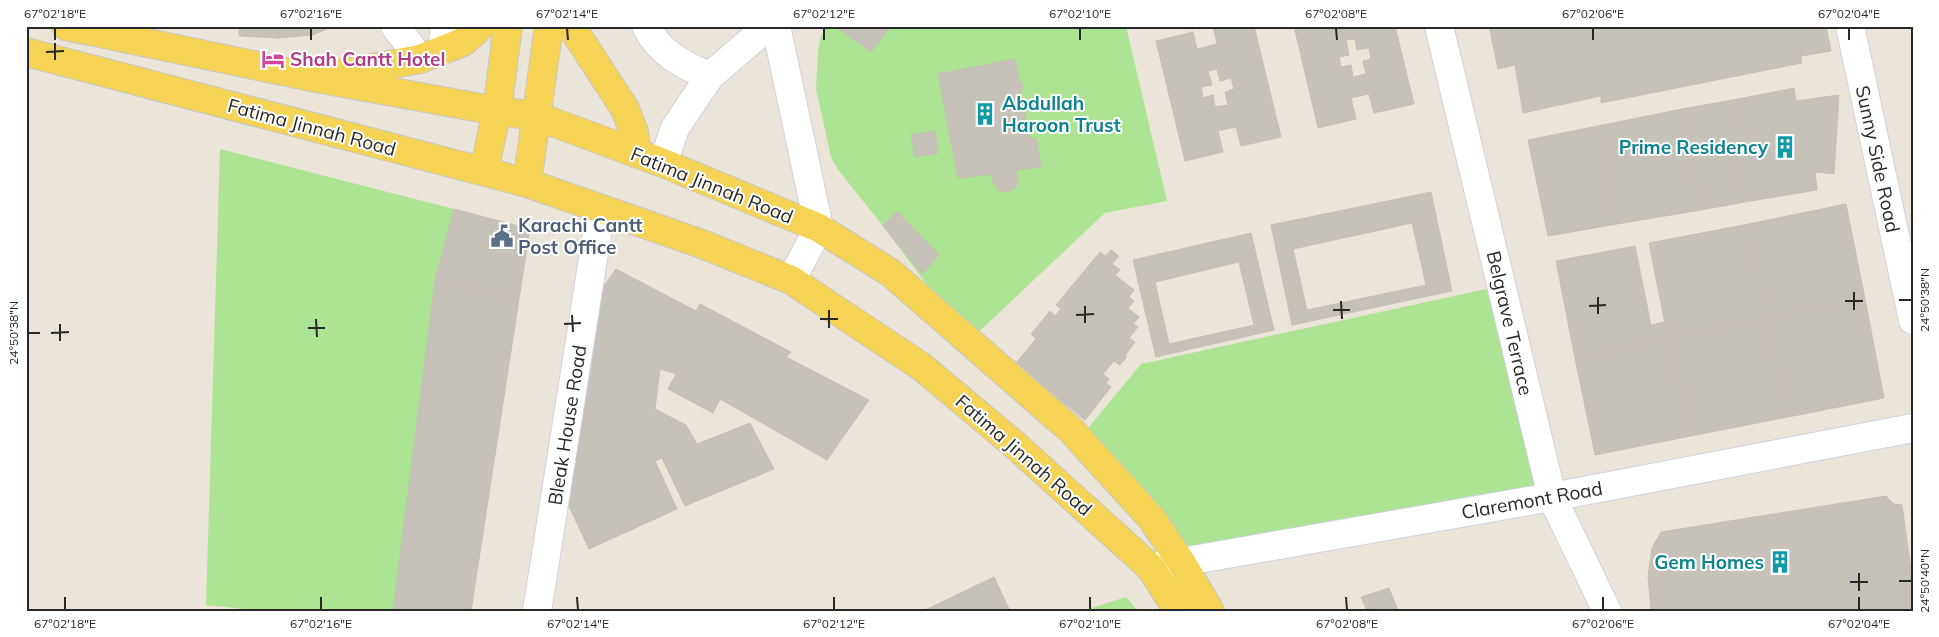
<svg xmlns="http://www.w3.org/2000/svg" width="1939" height="637" viewBox="0 0 1939 637" font-family="Mulish,sans-serif">
	<rect width="100%" height="100%" fill="#ebe4d9"/>
	<!-- green -->
	<path fill="#ade493" d="M827,26H1126L1167,201L1105,213L969,341L883,226L839,171L831,157L816,89L818,51L821,36Z
		M220,149L454,209L393,611H262L206,605Z
		M1500,286L1548,494L1181,562L1079,439L1141,364Z
		M1126,597L1138,611H1082Z"/>
	<!-- building -->
	<path fill="#c6c1b9" stroke="#c6c0b3" fill-rule="evenodd" d="M240,26H333L313,35L278,38L239,36Z
		M834,26H891L871,52Z
		M1213,26H1254L1281,137L1241,146L1236,127L1218,131L1223,152L1185,161L1156,41L1193,32L1197,49L1217,44ZM1217,69L1220,81L1231,78L1234,89L1225,92L1228,105L1215,107L1213,95L1203,98L1201,87L1212,85L1208,71Z
		M1294,26H1395L1414,104L1374,113L1369,94L1351,98L1356,119L1318,128ZM1355,39L1357,50L1369,48L1371,59L1363,61L1366,74L1353,77L1351,65L1341,67L1339,57L1349,55L1346,40Z
		M1489,26H1826L1831,51L1801,56L1802,63L1601,103V96L1523,113L1515,65L1498,69Z
		M1015,59L1019,82H1022L1023,90H1020L1030,139L1036,138L1041,167L1016,170L1018,184L1014,189L1006,192L1000,191L992,181V174L958,178L938,74Z
		M1794,88L1796,101L1839,95L1834,174L1815,172L1817,190L1745,202L1734,140L1746,137L1738,99Z
		M1738,99L1746,137L1734,140L1745,202L1701,210L1682,109Z
		M1682,109L1701,210L1617,224L1598,126Z
		M1598,126L1617,224L1548,236L1528,140Z
		M935,131L938,153L915,157L911,135Z
		M1431,192L1452,291L1292,325L1271,225Z
		M1846,204L1865,299L1768,319L1749,224Z
		M454,209L530,229L519,299L435,280Z
		M897,211L939,255L922,274L883,226Z
		M1412,223L1426,285L1307,310L1293,249Z
		M1749,224L1768,319L1668,339L1649,243Z
		M1251,233L1274,330L1156,357L1133,260Z
		M1635,246L1651,325L1664,322L1668,339L1575,358L1556,261Z
		M1111,250L1119,256L1112,264L1120,270L1115,275L1134,290L1129,297L1134,301L1128,308L1139,317L1133,324L1138,327L1129,338L1135,342L1126,354V358L1120,365L1114,361L1103,374L1109,379L1106,383L1111,387L1085,420L1015,364L1036,339L1031,334L1050,311L1055,316L1061,309L1056,305L1100,252L1106,256Z
		M1239,262L1254,325L1169,344L1155,282Z
		M616,269L696,311L700,304L791,352L786,357L869,400L827,460L720,399L713,413L668,389L676,374L660,369L655,409L686,425L697,444L750,423L774,469L685,506L662,458L655,461L677,509L589,549L567,502L596,297Z
		M435,280L519,299L471,611H393Z
		M1865,299L1884,398L1788,417L1768,319Z
		M1768,319L1788,417L1691,436L1668,339Z
		M1668,339L1691,436L1595,455L1575,358Z
		M1886,496L1894,504L1902,505L1913,584V611H1651L1648,576L1652,548L1661,532Z
		M994,577L1010,611H923Z
		M1389,588L1398,611H1367L1361,597Z"/>
	<g fill="none" stroke-linecap="round" stroke-linejoin="round">
		<defs>
			<path id="minor" d="M395,26L420,59
				M646,26C659,53 684,66 710,76
				M776,26L819,228L791,280
				M1439,26L1552,497L1607,611
				M1850,26L1913,320
				M442,51L445,26
				M663,163L675,128L710,76L768,26
				M1159,566L1552,497L1913,428
				M537,611L601,209"/>
			<path id="major" d="M66,26L316,78L497,111L536,116L663,163L819,228L891,273L1071,430L1152,519L1181,562L1210,611
				M571,26L625,109L634,132L637,154
				M26,52L527,183L702,244L791,280L922,367L1015,445L1151,568L1178,611
				M334,75L420,59L463,42L481,26
				M484,171L497,111L508,26
				M527,183L549,26"/>
		</defs>
		<!-- minor casing -->
		<use href="#minor" stroke="#ced1e2" stroke-width="30"/>
		<!-- major casing -->
		<use href="#major" stroke="#c7c7c7" stroke-width="30"/>
		<!-- minor -->
		<use href="#minor" stroke="#fff" stroke-width="28"/>
		<!-- major -->
		<use href="#major" stroke="#f4d355" stroke-width="28"/>
	</g>
	<!-- ticks -->
	<path fill="none" stroke="#282828" stroke-width="2" d="M55,28V40M311,28V40M567,28L568,40M824,28V40M1080,28V40M1336,28L1337,40M1593,28V40M1849,28V40M55,43V60M46,52L64,51M1854,292V310M1598,297V314M1899,300H1912M1341,301L1342,319M1845,301H1863M1085,306V323M1589,306L1606,305M829,310V328M1333,310H1350M572,315L573,332M1076,315L1094,314M316,319L317,337M820,319H838M60,324V341M564,324L581,323M308,328H325M28,333H40M51,333L69,332M1859,573V591M1899,581H1912M1850,582H1868M65,597V610M321,597V610M577,597L578,610M834,597V610M1090,597V610M1346,597L1347,610M1603,597V610M1859,597V610"/>
	<!-- icons -->
	<defs>
		<symbol id="hotel-bare" viewBox="-9 -9 18 18"><path d="M-6-4.5h1.5V1H6V5H4.5V3h-9V5H-6ZM-4 0a1.8 1.8 0 1 1 3.6 0ZM.5 0V-2.5h3Q6-2.5 6 0Z" fill="#d1479c" stroke="#fff" stroke-width="2.5" paint-order="stroke"/></symbol>
		<symbol id="building-bare" viewBox="-9 -9 18 18"><path d="M-4-6H4V6H1V3H-1V6H-4ZM-2.5-4.3h1.7v1.8h-1.7ZM.8-4.3h1.7v1.8H.8ZM-2.5-1h1.7V.8h-1.7ZM.8-1h1.7V.8H.8Z" fill="#0f9aa8" stroke="#fff" stroke-width="2.5" paint-order="stroke"/></symbol>
		<symbol id="civic-bare" viewBox="-9 -9 18 18"><path d="M-.6-6.5H3V-4.5H.6V-3L4-1V1h2V6H-6V1h2V-1L-.6-3ZM-1.2 2.5V6h2.4V2.5Z" fill="#5c6f8a" stroke="#fff" stroke-width="2.5" paint-order="stroke"/></symbol>
	</defs>
	<g fill-rule="evenodd">
		<use href="#hotel-bare" x="257" y="43" width="32" height="32"/>
		<use href="#building-bare" x="969" y="98" width="32" height="32"/>
		<use href="#building-bare" x="1769" y="131" width="32" height="32"/>
		<use href="#civic-bare" x="486" y="220" width="32" height="32"/>
		<use href="#building-bare" x="1764" y="546" width="32" height="32"/>
	</g>
	<g text-anchor="middle" stroke-width="4" stroke-linejoin="round" paint-order="stroke">
		<!-- hotel labels -->
		<g font-size="19" font-weight="bold" fill="#b23c85" stroke="#fff" text-anchor="start">
			<text x="290" y="66">Shah Cantt Hotel</text>
		</g>
		<!-- culture labels -->
		<g font-size="19" font-weight="bold" fill="#0d838f" stroke="#fff" text-anchor="end">
			<text x="1002" y="110" text-anchor="start">Abdullah<tspan x="1002" dy="22">Haroon Trust</tspan></text>
			<text x="1768" y="154">Prime Residency</text>
			<text x="1764" y="569">Gem Homes</text>
		</g>
		<!-- street labels -->
		<g font-size="19" fill="#282828" stroke="#fff">
			<text transform="translate(312 127) rotate(15)" y="7">Fatima Jinnah Road</text>
			<text transform="translate(1878 159) rotate(78)" y="7">Sunny Side Road</text>
			<text transform="translate(712 185) rotate(22)" y="7">Fatima Jinnah Road</text>
			<text transform="translate(1510 323) rotate(77)" y="7">Belgrave Terrace</text>
			<text transform="translate(567 425) rotate(-81)" y="7">Bleak House Road</text>
			<text transform="translate(1024 455) rotate(41)" y="7">Fatima Jinnah Road</text>
			<text transform="translate(1532 500) rotate(-10)" y="7">Claremont Road</text>
		</g>
		<!-- service labels -->
		<g font-size="19" font-weight="bold" fill="#4e5e75" stroke="#fff" text-anchor="start">
			<text x="518" y="232">Karachi Cantt<tspan x="518" dy="22">Post Office</tspan></text>
		</g>
	</g>
	<!-- border -->
	<rect width="1939" height="637" fill="none" stroke="#ffffff" stroke-width="55"/>
	<rect x="28" y="28" width="1884" height="582" fill="none" stroke="#282828" stroke-width="2"/>
	<g font-size="12" text-anchor="middle" fill="#282828">
		<text x="55" y="18">67°02'18"E</text>
		<text x="311" y="18">67°02'16"E</text>
		<text x="567" y="18">67°02'14"E</text>
		<text x="824" y="18">67°02'12"E</text>
		<text x="1080" y="18">67°02'10"E</text>
		<text x="1336" y="18">67°02'08"E</text>
		<text x="1593" y="18">67°02'06"E</text>
		<text x="1849" y="18">67°02'04"E</text>
		<text transform="translate(1925 300) rotate(-90)" y="4">24°50'38"N</text>
		<text transform="translate(14 333) rotate(-90)" y="4">24°50'38"N</text>
		<text transform="translate(1925 581) rotate(-90)" y="4">24°50'40"N</text>
		<text x="65" y="628">67°02'18"E</text>
		<text x="321" y="628">67°02'16"E</text>
		<text x="578" y="628">67°02'14"E</text>
		<text x="834" y="628">67°02'12"E</text>
		<text x="1090" y="628">67°02'10"E</text>
		<text x="1347" y="628">67°02'08"E</text>
		<text x="1603" y="628">67°02'06"E</text>
		<text x="1859" y="628">67°02'04"E</text>
	</g>
</svg>
